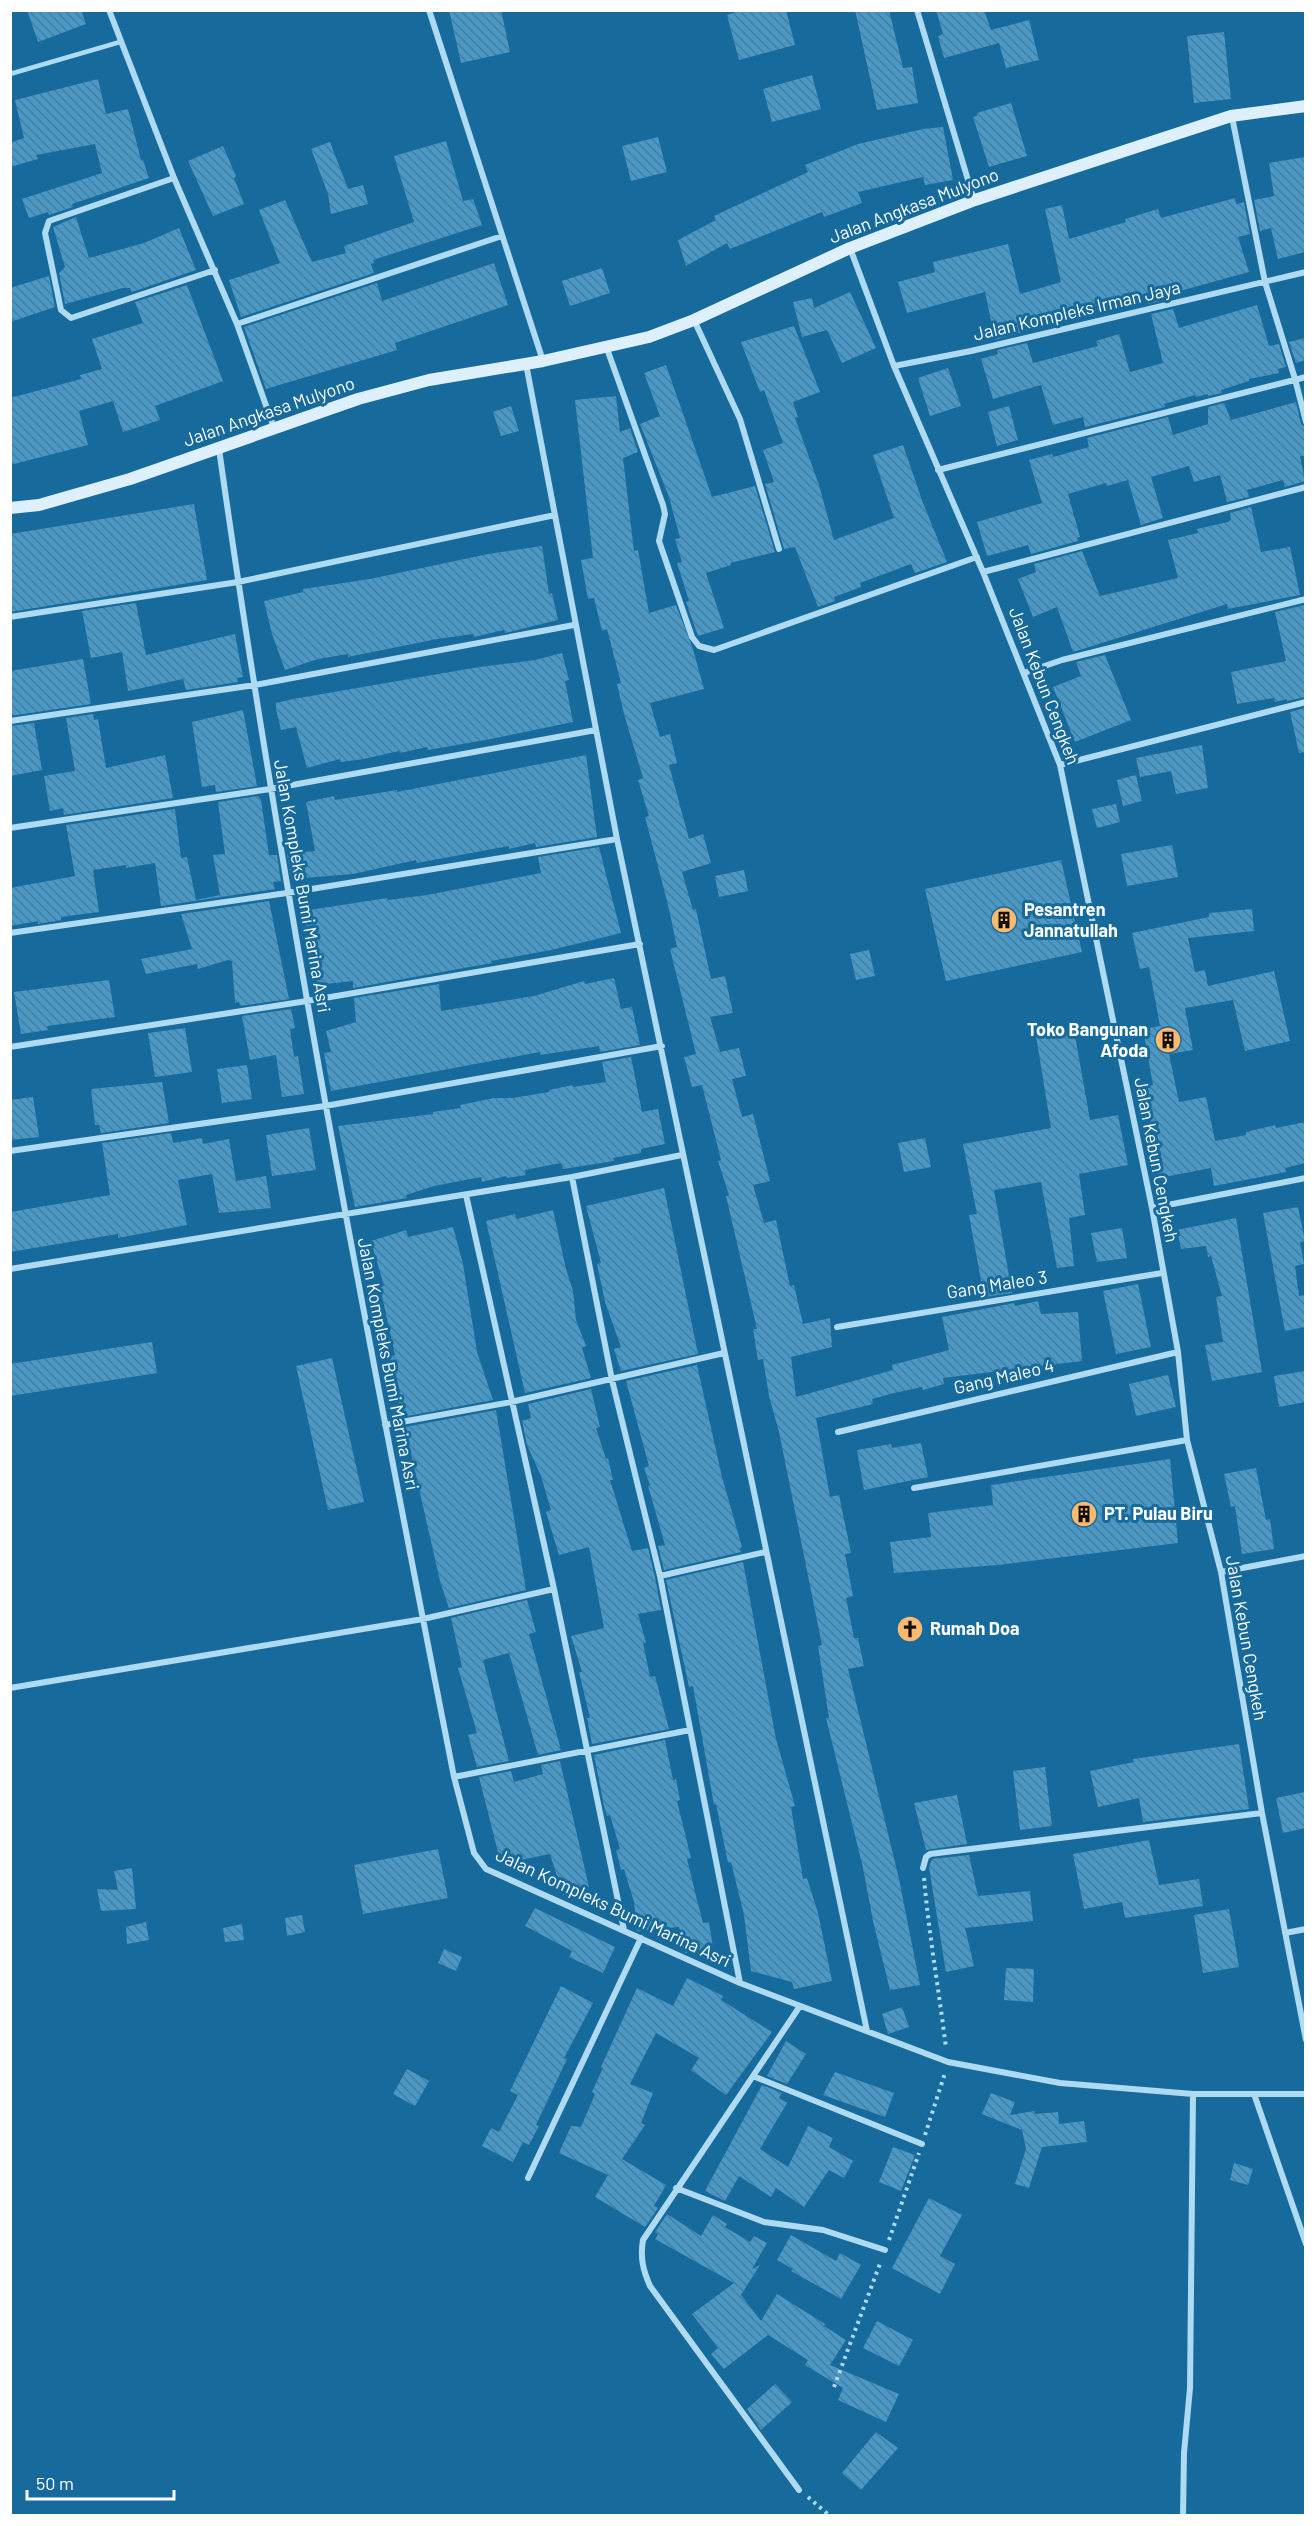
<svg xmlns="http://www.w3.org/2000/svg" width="1316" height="2526" viewBox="0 0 1316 2526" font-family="Barlow,sans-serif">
	<defs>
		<pattern id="building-back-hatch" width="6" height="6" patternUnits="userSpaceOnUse" patternTransform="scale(1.5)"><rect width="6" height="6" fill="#4998c5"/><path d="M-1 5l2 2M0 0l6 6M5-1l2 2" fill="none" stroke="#4a7d9b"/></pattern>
	</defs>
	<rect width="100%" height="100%" fill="#176a9c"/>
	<!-- building -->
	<path fill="url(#building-back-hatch)" d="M27,10H81L86,24L38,42Z
		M449,10H501L510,52L461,63Z
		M743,10H786L795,45L739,60L727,15Z
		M855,10H889L903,68L912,67L918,103L877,110Z
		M936,10H984L991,30L1029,20L1039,60L1006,68L999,43L944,58L938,36L943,34Z
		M1224,32L1231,99L1194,103L1187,36Z
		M812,75L821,109L772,122L763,89Z
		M98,79L106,114L128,109L141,160H143L149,178L72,204L73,207L49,215L48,212L29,218L22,199L102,173L95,144L36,155L38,159L10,167V143L24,138L15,100Z
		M1011,103L1027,156L989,167L973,117L977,116V113Z
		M943,127L953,180L925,185L923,177L858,192L862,203L824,217L822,212L730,249L727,243L686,266L678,240L716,220L714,216L808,172L805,165L858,144L923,129Z
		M658,137L667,172L631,181L622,146Z
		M446,141L463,201L473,199L482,225L373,260L374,263L371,264L374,273L241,317L229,280L280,263L259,210L285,200L312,262L346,253L344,246L414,222L394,156Z
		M330,142L348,189L363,185L368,204L331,214L328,194L311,149Z
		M223,146L236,176L234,178L244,204L213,216L188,161Z
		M1305,157V252L1278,259L1271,228L1260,231L1254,200L1274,196L1269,163Z
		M1235,198L1236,204L1244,202L1250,234L1238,237L1249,272L1169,294L1170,299L1148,304L1146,297L1082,309L1084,313L995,340L985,292L907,313L898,282L935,272L933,262L1008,244L1020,294L1061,282L1045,209L1062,205L1069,239L1126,222L1125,219L1158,209L1161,218Z
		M76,217L89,258L144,243L179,228L196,270L132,292L130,288H123L65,304L59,273L65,267L53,227Z
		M494,263L508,305L395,343L397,350L266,389L244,327L377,283L382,301Z
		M602,268L610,293L570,306L562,281Z
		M49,276L55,307L10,322V288Z
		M187,285L223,381L155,406L160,420L123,432L113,401L79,411L88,445L10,465V398L81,379L80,375L102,369L92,339L143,323L135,302Z
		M850,292L876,348L842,363L827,330L802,337L793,302L812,298L814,308Z
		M1257,305L1269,346L1279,344L1286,367L1278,369L1279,373L1249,379V381L1221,390L1222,393L1208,396V394L1196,397L1195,395L1164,404L1165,407L1085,427L1083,417L1053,425L1041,385L993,399L981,359L998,354L997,350L1027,343L1033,363L1098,346L1096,341L1119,334L1130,372L1163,363L1151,314L1173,309L1179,328Z
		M794,326L820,392L793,402L798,417L795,418L819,485L834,540L894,518L873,455L903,445L923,503L947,562L915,573L911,564L860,583L861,587L834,597L835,601L818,607L795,547L784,549L765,484L774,482L763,450L783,443L764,390L760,392L741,342Z
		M1305,338V360L1296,363L1289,342Z
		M666,365L712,497L755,486L775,552L730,563L731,565L706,573L724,628L698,636L686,602L689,601L677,563L682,562L675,539L680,538L669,497L640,424L660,416L644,373Z
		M948,368L961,406L930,416L918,378Z
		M616,396L620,432L630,428L638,452L623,458L634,551L638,550L649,613L676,605L692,646L704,689L650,703L660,737L670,734L677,763L669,765L689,839L703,834L711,863L682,872L693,910L696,909L711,979L725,976L733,1013L710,1017L720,1052L739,1048L746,1076L732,1079L742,1117L753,1114L770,1181L753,1185L764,1223L776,1220L790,1286L794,1285L803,1324L830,1318L832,1347L791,1357L796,1397L893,1370L892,1365L949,1350L942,1317L1014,1303L1015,1306L1038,1301L1041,1314L1078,1312L1082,1361L943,1378L944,1384L923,1390L922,1387L894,1393L872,1399L873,1404L816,1418L830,1497L839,1495L851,1553L845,1554L853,1596L846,1598L854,1638H858L864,1666L848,1669L899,1879L920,1985L890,1990L873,1921L863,1868L826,1718H829L818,1646L822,1645L779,1432L769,1396L763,1359L758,1360L753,1329H757L726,1196L729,1195L718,1161L721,1160L702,1085L692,1087L684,1057L696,1054L670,949L677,947L668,905L645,817L649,816L638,780L643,778L624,714L617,684L621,683L607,629L602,631L594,598L588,599L581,560L593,558L575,400Z
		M1296,402L1301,424L1305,427V456H1300L1305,481L1285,487L1283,480L1247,490L1249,497L1227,502L1220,475L1194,482L1189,466L1151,477L1163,518L1141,525L1128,480L1107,486L1106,483L1068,494L1080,537L1077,538L1078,541L1031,554L1028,545L987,556L977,522L1042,503L1029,460L1052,454L1053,457L1089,447L1087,438L1168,417L1173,435L1208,424V407L1224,403L1231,420Z
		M511,406L519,431L501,436L493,412Z
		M1009,406L1018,440L997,446L988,412Z
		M194,504L207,580L10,612V534Z
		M1251,507L1261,552L1290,547L1300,595L1228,609L1227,604L1073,652L1057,607L1033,617L1018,579L1036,572L1034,564L1082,551L1100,596L1178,578L1168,540L1198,533L1197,529L1228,522L1231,519L1230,513Z
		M542,546L549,594L552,593L558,620L505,633L504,630L474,637L473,634L437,639L348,657V654L318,659L285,670L272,634L264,601L303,592V589L370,579L488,554Z
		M136,603L146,655L235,634L243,677L237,678L238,682L186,690L183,679L128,691L122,652L91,658L82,611Z
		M1305,605V697L1287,701V699L1275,702L1274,698L1237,704L1231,672L1286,661L1275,612Z
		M562,653L569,680L565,681L573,722L491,739L428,750L427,747L400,753L399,751L364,759L341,762L340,759L307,768L296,727L281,730L276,709V703L293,699L479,667L535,660Z
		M1105,655L1131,720L1075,742L1053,687L1081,676L1076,662Z
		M83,659L91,704L10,716V671Z
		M1305,708V752L1299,753L1290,712Z
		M243,710L257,786L216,792L215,785L202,787L192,722Z
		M93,714L94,720L98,719L106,768L165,755L173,798L64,815L63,808L50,811L44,776L75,771L66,718Z
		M34,723L42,770L10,776V726Z
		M1202,745L1208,788L1176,794L1171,771L1140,777L1136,758Z
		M586,755L597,837L536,847L535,843L509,849V846L417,863L416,860L353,874L292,879L287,854L315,851L306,802L334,796L335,800L397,790V792Z
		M1136,775L1142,801L1123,806L1117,780Z
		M258,796L261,800L269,855H277L281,881L273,882L275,889L161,906L155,863L126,868V865L93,870L99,912L61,917V920L38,924V921L10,926V888L75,876L66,825L175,809L181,858L187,857L196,900L220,895L213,855L225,854L218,802Z
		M1116,804L1120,822L1097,828L1092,809Z
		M1172,845L1178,877L1127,886L1121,854Z
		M599,847L621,933L551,950L491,961L492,963L353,988V981L317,985L303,911L387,898L388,900L427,895L541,873L538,857Z
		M1061,860L1082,952L946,981L925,889Z
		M744,870L748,891L719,897L715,876Z
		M269,901L289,999L240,1006L239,1002L235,1003L232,961L228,960L198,969L197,964L146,974L141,959L192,949L181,914Z
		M1252,909L1254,931L1188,938L1195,972L1205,970L1208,986L1274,971L1290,1041L1245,1051L1233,1000L1185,1008L1193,1050L1169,1054L1179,1102L1206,1097L1215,1141L1246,1135V1132L1275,1125L1276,1128L1305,1122V1163L1285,1168L1286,1172L1214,1186L1211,1168L1159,1178L1148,1109L1150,1108L1146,1086L1153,1085L1143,1029L1160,1026L1149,967L1140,969L1132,933L1209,917V913Z
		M869,950L875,976L856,980L850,954Z
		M614,978L621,1009L632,1007L640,1045L600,1052L599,1046L540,1055V1052L331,1091L324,1053L331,1052L326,1031L356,1022L354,998L439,984L441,1011L534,996L584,981L585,984Z
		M109,980L115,1017L47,1026L48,1030L21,1034L14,992Z
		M291,1009L295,1028L290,1029L294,1057L298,1056L304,1094L282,1097L276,1055L250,1060L242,1016Z
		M185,1028L192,1072L155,1077L148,1033Z
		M1074,1030L1090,1120L1118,1115L1128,1165L1079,1174L1085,1215L1069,1218L1074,1266L1057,1268L1041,1182L994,1190L1012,1293L984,1297L969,1215L977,1214L963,1144L1051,1128L1036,1036Z
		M631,1057L642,1112L658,1109L665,1144L641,1149V1153L613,1158L614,1161L563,1169L561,1163L525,1170L526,1175L507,1178L506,1176L482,1182L481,1177L434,1186L406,1195L407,1198L355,1207L338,1126L433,1114V1112L461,1108L460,1105L494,1098H513L549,1092V1090L573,1085V1087L606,1082L602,1062Z
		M247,1065L252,1099L222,1103L217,1069Z
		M162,1082L169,1123L101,1133L99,1125H95L91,1089Z
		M33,1097L39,1137L10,1140V1100Z
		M309,1128L316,1170L272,1176L266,1135Z
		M171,1133L173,1143L202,1138L203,1144L229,1139L236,1181L266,1176L271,1208L219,1213L212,1174L178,1180L187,1225L118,1238V1234L10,1252V1212L110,1195L102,1143Z
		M925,1138L931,1167L904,1172L898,1143Z
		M664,1188L698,1354L621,1371L614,1349L621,1347L605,1302L597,1264L601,1263L586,1206Z
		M1298,1207L1305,1241L1300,1242L1304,1264L1295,1266L1299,1296L1305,1295V1327L1285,1331L1263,1213Z
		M553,1210L566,1269L573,1291L576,1320L586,1346L582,1348L591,1378L525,1393L486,1221L515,1214L517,1219Z
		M1236,1218L1262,1372L1212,1381L1205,1345L1223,1342L1216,1297L1222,1296L1211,1256L1208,1257L1206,1246L1181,1249L1177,1230Z
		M453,1227L463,1264L477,1352L493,1400L402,1417L397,1393L400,1392L390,1356L395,1355L380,1287L384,1286L371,1241L406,1230L408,1237Z
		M1122,1228L1127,1258L1097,1262L1091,1233Z
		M1138,1284L1151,1347L1116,1354L1103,1291Z
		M152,1342L157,1373L10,1396V1364Z
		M332,1358L364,1502L328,1510L296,1366Z
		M697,1365L722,1477L742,1547L740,1548L741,1552L664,1570L658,1546L665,1545L648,1486L650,1485L644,1468L649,1466L626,1381Z
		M1305,1371V1402L1279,1407L1274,1376Z
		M1168,1375L1176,1407L1136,1416L1129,1384Z
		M591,1389L600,1427L596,1428L606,1459L608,1458L613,1480H610L632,1551L648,1548L655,1577L661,1610L638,1614L646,1643H643L650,1677L655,1676L669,1729L592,1744L587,1718H590L579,1672H582L571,1636L604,1628L589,1547L559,1555L546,1512L551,1510L541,1476L527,1445L522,1421L531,1418L528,1404Z
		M496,1410L526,1590L449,1608L440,1581L405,1427Z
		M921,1443L928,1477L864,1490L857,1450L891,1444L892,1448Z
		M1170,1459L1178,1543L998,1565L894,1573L890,1542L931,1537L928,1513L993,1505L991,1485Z
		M1256,1468L1266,1520L1270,1519L1274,1549L1242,1554L1235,1506L1231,1507L1224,1474Z
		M743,1562L776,1739L795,1806L791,1807L803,1879L807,1878L818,1913L832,1981L794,1989L792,1982L751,1971L744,1915L731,1862L728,1863L716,1804L714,1805L693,1686L689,1687L666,1580Z
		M527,1600L536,1632L529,1634L561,1750L538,1755L509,1653L483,1660L509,1761L477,1767L468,1735L477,1733L458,1668L462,1667L451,1618Z
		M665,1740L673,1780L676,1779L680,1800L677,1801L691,1858L687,1859L696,1896L703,1923L709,1922L713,1948L685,1953L679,1927L637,1931L634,1902L624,1869L621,1870L616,1850L620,1849L610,1815L607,1816L604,1806L594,1755Z
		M1239,1744L1249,1809L1143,1822L1139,1798L1098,1807L1090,1771L1134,1762L1133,1759Z
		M560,1761L589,1887L563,1895L550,1854L501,1864L479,1777L511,1771L514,1782L543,1774L541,1765Z
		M1045,1767L1052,1826L1020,1830L1013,1771Z
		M1305,1792V1828L1283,1833L1276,1798Z
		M957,1795L967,1844L926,1850L914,1803Z
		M1149,1840L1159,1885L1199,1879L1203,1906L1125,1918L1122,1902L1084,1909L1073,1854Z
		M438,1849L448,1898L363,1914L354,1865Z
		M969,1855L978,1896L1030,1891L1033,1921L965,1928L974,1966L946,1972L929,1867L932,1859Z
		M132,1868L136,1909L101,1911L97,1889L118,1890L114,1871Z
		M535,1908L615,1947L603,1973L569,1957L572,1951L525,1926Z
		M1229,1909L1239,1967L1203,1973L1194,1915Z
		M302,1915L305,1932L287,1936L285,1918Z
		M146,1922L149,1940L127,1944L126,1927Z
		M242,1924L244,1940L225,1942L223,1928Z
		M444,1949L462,1957L456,1971L438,1963Z
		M1006,1968L1034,1969L1033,2002L1004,2000Z
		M687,1978L723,1996L721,2000L772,2032L726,2095L691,2070L699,2058L656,2033L630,2084L653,2093L641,2123L645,2125L622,2159L666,2185L654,2206L658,2208L645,2227L595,2197L608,2175L559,2153L571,2126L581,2127L595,2094L592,2092L603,2068L601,2067L637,1988L673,2006Z
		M561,1986L593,2003L564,2058L567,2059L536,2125L539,2126L529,2145L523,2142L513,2162L482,2146L491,2128L499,2132L518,2095L510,2091Z
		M902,2007L909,2027L888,2034L882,2014Z
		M786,2041L806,2054L787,2084L767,2076Z
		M407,2069L429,2081L415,2106L393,2094Z
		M835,2072L894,2093L885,2117L823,2095Z
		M762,2085L782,2093L779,2098L787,2103L760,2149L788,2167L808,2126L833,2138L829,2147L853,2161L844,2178L829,2170L804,2207L776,2188L771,2197L739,2176L725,2201L705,2191Z
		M991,2093L1015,2102L1010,2115L1034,2111L1035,2114L1058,2112L1059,2124L1084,2121L1087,2142L1042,2147L1029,2188L1015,2184L1026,2149L1022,2130L982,2114Z
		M893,2147L915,2155L901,2191L879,2182Z
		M1234,2163L1253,2169L1248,2185L1230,2180Z
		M929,2198L962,2215L940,2256L955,2264L940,2294L892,2268Z
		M667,2214L701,2236L713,2215L727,2224L725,2227L750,2242L754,2236L767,2243L752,2269L760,2265L741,2295L761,2321L777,2294L825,2324L824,2326L846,2340L830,2365L899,2394L886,2422L838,2400L843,2388L805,2365L808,2360L768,2335L724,2369L711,2354L718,2348L692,2314L734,2283L655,2239L658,2234L655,2232Z
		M791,2235L836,2261L840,2253L861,2265L841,2299L791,2271L793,2269L777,2260Z
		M877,2321L913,2340L899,2366L863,2348Z
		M775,2384L792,2402L761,2430L747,2409Z
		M876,2432L898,2448L861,2490L842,2473Z"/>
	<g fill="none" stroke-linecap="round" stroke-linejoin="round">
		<!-- path -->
		<path stroke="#aedaf2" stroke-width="4" stroke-dasharray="3 4.5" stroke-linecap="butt" d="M924,1878C929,1935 939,1991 946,2048
			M925,2135L945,2073
			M889,2240L919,2153
			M834,2387L881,2261
			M808,2497L830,2516"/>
		<!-- lane -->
		<path stroke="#aedaf2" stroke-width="4.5" d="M10,74L120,42"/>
		<!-- street -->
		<path stroke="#aedaf2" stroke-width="6" d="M109,10L174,178L237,324L274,428
			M429,10L543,361
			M917,10L974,200
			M1232,117L1265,282L1295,379L1306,422
			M174,178L49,221L45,233L61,310L71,318L215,270
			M850,248L894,366L983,572L1060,765L1152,1208L1178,1352L1187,1440L1221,1572L1262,1813L1306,2040
			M694,320L740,419L779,549
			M237,324L502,236
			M606,346L663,505L665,514L659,541L692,637L699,646L714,650L977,557
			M526,364L617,839L867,2031
			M894,366L971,351L1306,272
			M219,449C282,895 367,1336 454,1777L474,1853L486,1869L740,1983L948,2062L1060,2083L1193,2094H1306
			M938,470L1306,377
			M983,572L1306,487
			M10,617L238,582L555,515
			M1024,673L1062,660L1306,599
			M10,721L255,685L574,625
			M1060,765L1306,702
			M10,828L270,789L596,730
			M10,933L287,893L617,839
			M10,1047L307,1001L640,944
			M10,1151L325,1106L662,1046
			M572,1177L612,1380L660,1576L740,1983
			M466,1195L554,1589L624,1930
			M1152,1208L1306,1178
			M10,1269L572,1177L682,1155
			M837,1327L1162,1273
			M385,1425L511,1402L724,1353
			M838,1432L1178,1352
			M914,1488L1187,1440
			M1221,1572L1306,1556
			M660,1576L765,1552
			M10,1688L423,1619L554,1589
			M454,1777L690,1730
			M923,1868L926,1857L930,1854L1262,1813
			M1285,1933L1306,1929
			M753,2076L922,2144
			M1254,2094L1306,2244
			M528,2178L641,1938
			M676,2188L764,2222L823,2230L885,2250
			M799,2490L650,2286C643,2270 640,2258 643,2240L800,2006
			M1183,2516L1184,2453L1190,2388L1193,2094"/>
		<!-- secondary -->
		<path stroke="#ddf0fc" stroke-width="12" d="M10,508L39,505L130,479L358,399L429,380L543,361L649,337L694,320L850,248L975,200L1231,116L1306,106"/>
	</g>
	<!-- icons -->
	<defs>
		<symbol id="building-disc" viewBox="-11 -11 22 22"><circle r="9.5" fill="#ffba6f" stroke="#176a9c"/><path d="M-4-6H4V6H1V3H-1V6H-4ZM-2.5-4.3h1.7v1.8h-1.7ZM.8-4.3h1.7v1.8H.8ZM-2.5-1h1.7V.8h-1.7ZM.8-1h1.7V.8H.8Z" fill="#111"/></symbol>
		<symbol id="church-disc" viewBox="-11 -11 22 22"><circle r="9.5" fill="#ffba6f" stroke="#176a9c"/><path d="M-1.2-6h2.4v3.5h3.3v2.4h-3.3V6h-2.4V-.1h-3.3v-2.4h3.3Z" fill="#111"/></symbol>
	</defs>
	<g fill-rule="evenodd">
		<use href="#building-disc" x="989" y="905" width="30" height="30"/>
		<use href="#building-disc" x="1153" y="1025" width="30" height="30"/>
		<use href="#building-disc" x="1069" y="1499" width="30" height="30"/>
		<use href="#church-disc" x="895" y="1614" width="30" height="30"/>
	</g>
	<g text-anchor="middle" stroke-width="6" stroke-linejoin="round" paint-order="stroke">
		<!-- street labels -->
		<g font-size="18" fill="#fff" stroke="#176a9c">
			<text transform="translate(914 206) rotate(-21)" y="6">Jalan Angkasa Mulyono</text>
			<text transform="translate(1077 311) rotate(-13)" y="6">Jalan Kompleks Irman Jaya</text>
			<text transform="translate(269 412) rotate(-19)" y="6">Jalan Angkasa Mulyono</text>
			<text transform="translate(1044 686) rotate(69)" y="6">Jalan Kebun Cengkeh</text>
			<text transform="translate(302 886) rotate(80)" y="6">Jalan Kompleks Bumi Marina Asri</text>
			<text transform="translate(1156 1160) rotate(79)" y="6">Jalan Kebun Cengkeh</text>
			<text transform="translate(997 1285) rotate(-9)" y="6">Gang Maleo 3</text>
			<text transform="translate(388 1364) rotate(79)" y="6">Jalan Kompleks Bumi Marina Asri</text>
			<text transform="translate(1004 1377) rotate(-13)" y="6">Gang Maleo 4</text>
			<text transform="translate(1246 1638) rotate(80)" y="6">Jalan Kebun Cengkeh</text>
			<text transform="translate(613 1908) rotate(25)" y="6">Jalan Kompleks Bumi Marina Asri</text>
		</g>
		<!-- poi labels -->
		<g font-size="18" font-weight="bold" fill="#fff" stroke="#176a9c" text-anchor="start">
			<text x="1024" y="916">Pesantren<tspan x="1024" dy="21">Jannatullah</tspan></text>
			<text x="1148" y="1036" text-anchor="end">Toko Bangunan<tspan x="1148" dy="21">Afoda</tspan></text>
			<text x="1104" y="1520">PT. Pulau Biru</text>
			<text x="930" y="1635">Rumah Doa</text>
		</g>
	</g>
	<!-- border -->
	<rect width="1316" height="2526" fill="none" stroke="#ffffff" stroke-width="24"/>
	<!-- scale -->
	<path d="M27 2490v9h147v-9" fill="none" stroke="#ffffff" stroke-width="3"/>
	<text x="36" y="2490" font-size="18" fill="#ffffff" stroke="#176a9c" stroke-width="4.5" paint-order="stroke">50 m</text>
</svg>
